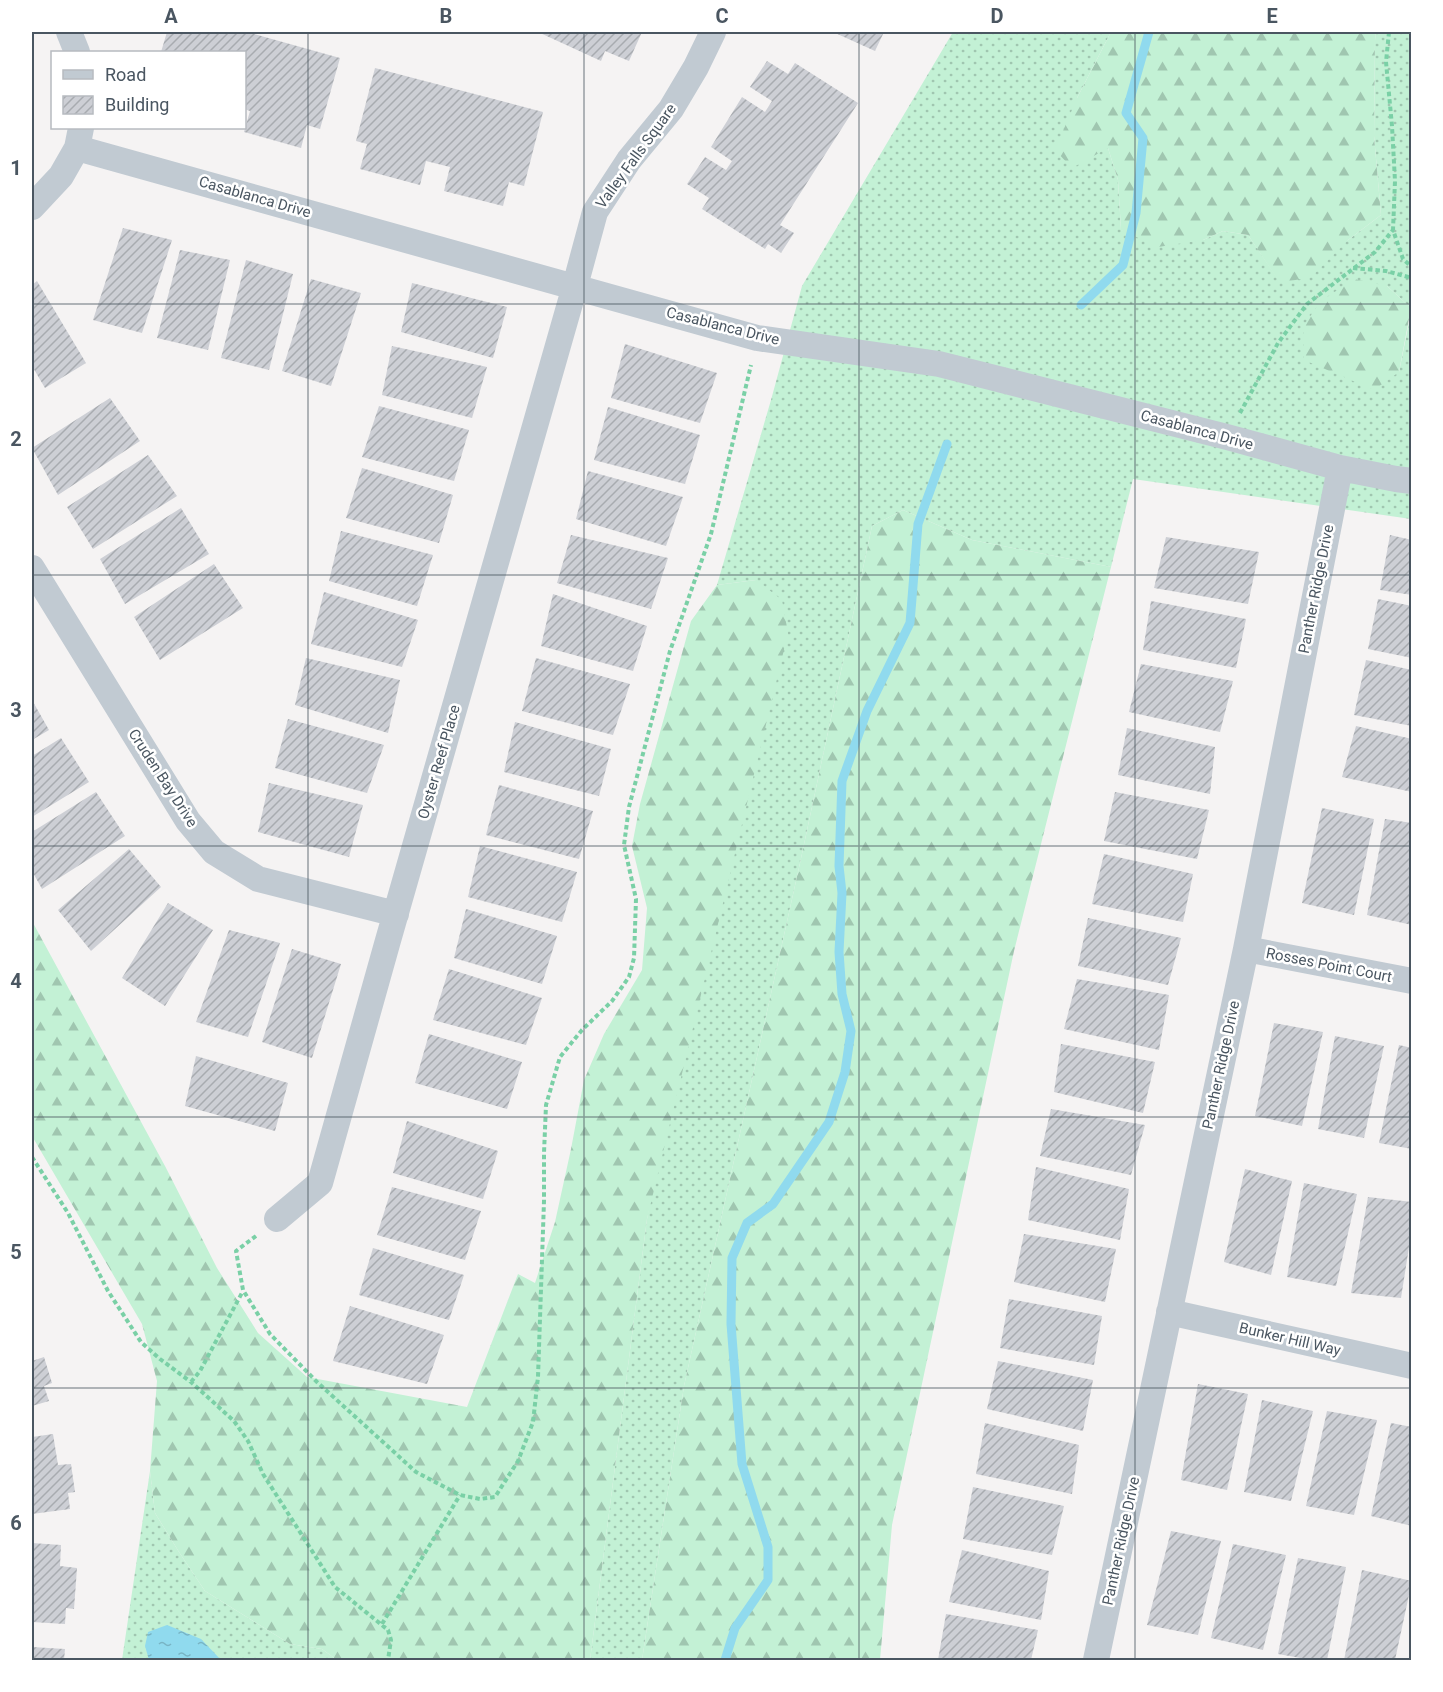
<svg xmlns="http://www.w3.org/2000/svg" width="1443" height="1692" viewBox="0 0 1443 1692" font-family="Roboto,sans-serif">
	<defs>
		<pattern id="grass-dots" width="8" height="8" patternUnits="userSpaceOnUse" patternTransform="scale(1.5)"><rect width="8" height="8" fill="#c3f1d5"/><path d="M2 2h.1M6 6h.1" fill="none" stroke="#a0c6b0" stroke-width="1.8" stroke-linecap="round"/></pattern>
		<pattern id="forest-firs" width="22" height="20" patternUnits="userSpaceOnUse" patternTransform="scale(1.5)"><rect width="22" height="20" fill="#c3f1d5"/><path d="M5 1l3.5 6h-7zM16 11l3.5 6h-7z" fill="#a0c6b0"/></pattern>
		<pattern id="water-ripples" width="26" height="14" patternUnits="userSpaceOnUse" patternTransform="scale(1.5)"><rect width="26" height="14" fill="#90daee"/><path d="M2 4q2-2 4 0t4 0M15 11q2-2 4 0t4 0" fill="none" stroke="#78b4c4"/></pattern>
		<pattern id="building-hatch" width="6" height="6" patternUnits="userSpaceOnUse" patternTransform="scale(1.5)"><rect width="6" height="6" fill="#cdcfd5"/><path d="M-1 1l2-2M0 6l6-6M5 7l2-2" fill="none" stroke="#a8abb0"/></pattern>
	</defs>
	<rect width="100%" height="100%" fill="#f5f3f3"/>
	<!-- grass -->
	<path fill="url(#grass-dots)" d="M953,32H1111L1077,98L1108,148L1118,180L1121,230L1203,240L1223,231L1248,235L1280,282L1348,240L1381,215L1374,136L1375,40L1376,32H1411L1410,48L1412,55L1411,308L1387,286L1399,372L1411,312V519L1133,479L1111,567L972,540L903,510L872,526L800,863L684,1386L642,1660H590L647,1219L756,580L717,585L771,400L802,286Z
		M150,1471L155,1513L179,1552L205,1591L290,1644L322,1649L337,1660H122Z"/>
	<!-- forest -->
	<path fill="url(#forest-firs)" d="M1111,32H1376L1375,40L1374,136L1381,215L1348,240L1311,277L1280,283L1248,235L1223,231L1203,240L1158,247L1121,230L1118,180L1108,148L1072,168L1055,150L1077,98Z
		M1354,279L1387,286L1411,308L1399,372L1374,390L1304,360V325L1321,301Z
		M903,510L972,540L1111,567L1014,951L892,1525L880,1660H642L684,1386L800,863L872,526Z
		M756,580L782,600L788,633L647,1219L590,1660H337L322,1649L290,1644L205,1591L179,1552L155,1513L150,1471L157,1381L142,1324L32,1136V921L165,1166L217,1268L258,1333L307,1377L467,1407L518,1274L535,1283L555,1222L571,1149L584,1080L604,1034L642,970L647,908L632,846L640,804L691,621L717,585Z"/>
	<!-- water -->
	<path fill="url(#water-ripples)" d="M167,1625L201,1639L221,1660H149L145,1646L148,1632Z"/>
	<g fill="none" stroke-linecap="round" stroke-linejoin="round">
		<!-- stream -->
		<path stroke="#90daee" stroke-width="9" d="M1081,305L1123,265L1136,213L1143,138L1126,113L1149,32
			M725,1660L735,1628L768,1580V1547L742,1464L731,1324L732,1258L747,1223L773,1204L829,1122L845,1072L851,1031L842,994L839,952L842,893L839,866L842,781L867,711L910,623L918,524L947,444"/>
	</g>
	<!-- building -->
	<path fill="url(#building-hatch)" d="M167,32H247L340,58L320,129L307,125L301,148L244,132L250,111L244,109V52H161Z
		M538,32H642L629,61L605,51L601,61Z
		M833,32H884L875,51Z
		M767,61L788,74L795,63L858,103L780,225L794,233L781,253L768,244L765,249L702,209L709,198L687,184L705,157L726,170L732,161L711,147L742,97L765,112L772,101L750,87Z
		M375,68L543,112L524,186L509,182L503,206L444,191L450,167L426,161L420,185L360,169L367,144L356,141Z
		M123,228L172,240L142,333L93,320Z
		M180,250L230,260L208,350L157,338Z
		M246,260L293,274L269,370L221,358Z
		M311,279L361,293L331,386L282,371Z
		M37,281L86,363L45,388L32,366V285Z
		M412,283L507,307L493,358L401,332Z
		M625,344L717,373L700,423L611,398Z
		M392,346L487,367L472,418L382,395Z
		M110,398L140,441L58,495L32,448Z
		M379,406L469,430L454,481L362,457Z
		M608,407L700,435L685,484L594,460Z
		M148,455L177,496L93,549L67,507Z
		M362,468L453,495L439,543L346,518Z
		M588,471L683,497L666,546L576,519Z
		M181,508L209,554L125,604L100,559Z
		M341,531L433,555L417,606L329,581Z
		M571,535L668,558L651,609L557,583Z
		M1390,535L1412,540V595L1380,590Z
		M1166,537L1259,552L1248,604L1154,588Z
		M214,564L243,608L160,660L134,617Z
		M324,592L418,620L402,667L311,644Z
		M553,594L647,626L633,671L541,646Z
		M1378,599L1412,606V658L1368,649Z
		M1151,601L1246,619L1236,668L1143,650Z
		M306,658L400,680L388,733L295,705Z
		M536,658L630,684L613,735L522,711Z
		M1366,660L1412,670V726L1354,715Z
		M1141,664L1233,681L1220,732L1129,712Z
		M32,700L49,730L32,740Z
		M288,719L384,745L367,793L275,768Z
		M515,722L611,749L599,796L504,772Z
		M1356,726L1412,739V792L1342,777Z
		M1127,728L1215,747L1210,794L1118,775Z
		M61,738L89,782L32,817V756Z
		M269,783L363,805L349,857L258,832Z
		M499,785L593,811L579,859L486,835Z
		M96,792L125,836L42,889L32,871V832Z
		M1115,792L1209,810L1197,859L1104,841Z
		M1322,808L1374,819L1354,915L1302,903Z
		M1385,819L1412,823V925L1367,915Z
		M480,846L577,872L562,922L468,897Z
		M129,849L161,887L91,951L58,910Z
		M1104,854L1193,874L1183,922L1092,904Z
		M168,903L213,930L165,1006L122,978Z
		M466,909L557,936L542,984L454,958Z
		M1088,918L1181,938L1168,985L1078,966Z
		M229,930L280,943L248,1037L196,1022Z
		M292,949L341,964L312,1058L262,1042Z
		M449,969L542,998L526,1045L433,1020Z
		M1077,979L1169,995L1159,1050L1064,1029Z
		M1274,1023L1323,1032L1302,1126L1255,1116Z
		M429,1034L522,1062L507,1109L415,1083Z
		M1335,1036L1384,1046L1364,1138L1318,1129Z
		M1061,1044L1155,1062L1143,1113L1054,1092Z
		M1399,1045L1412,1048V1149L1379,1143Z
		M196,1056L288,1083L275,1131L185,1106Z
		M1051,1109L1145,1125L1131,1175L1040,1156Z
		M407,1121L498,1151L483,1199L393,1173Z
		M1036,1167L1129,1189L1120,1240L1028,1220Z
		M1245,1169L1292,1181L1271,1275L1224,1262Z
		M1304,1183L1357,1194L1336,1286L1287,1277Z
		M392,1187L481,1211L465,1260L377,1235Z
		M1368,1197L1412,1202V1228L1401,1298L1351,1293Z
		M1024,1234L1116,1249L1105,1302L1014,1282Z
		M373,1248L464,1275L449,1320L359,1295Z
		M1009,1299L1102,1316L1094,1365L1000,1348Z
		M350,1306L444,1335L427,1384L333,1361Z
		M44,1357L52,1383L44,1386L49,1401L32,1406V1361Z
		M998,1361L1093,1380L1083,1431L987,1409Z
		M1198,1384L1248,1394L1227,1490L1181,1480Z
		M1262,1400L1313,1411L1291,1501L1244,1492Z
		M1327,1411L1377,1420L1354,1515L1306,1506Z
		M985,1423L1079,1445L1072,1494L976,1474Z
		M1391,1423L1412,1427V1526L1371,1516Z
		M53,1434L58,1465L71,1464L75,1492L68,1493L70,1509L32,1514V1437Z
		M973,1487L1064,1506L1052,1555L963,1539Z
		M1171,1531L1221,1541L1198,1635L1147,1625Z
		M32,1543L61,1545L60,1566L77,1568L74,1609L66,1608L65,1624L32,1622Z
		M1233,1544L1286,1555L1263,1650L1211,1638Z
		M962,1550L1049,1571L1041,1620L949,1602Z
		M1298,1558L1346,1567L1327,1660H1312L1278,1654Z
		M1362,1570L1412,1581L1395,1660H1344Z
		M946,1614L1038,1630L1031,1660H938Z
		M32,1647L65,1649L64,1660H32Z"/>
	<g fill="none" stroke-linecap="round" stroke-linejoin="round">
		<!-- path -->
		<path stroke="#7ad0a6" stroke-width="4" stroke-dasharray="4.5 3" stroke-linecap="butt" d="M1389,32L1386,62L1392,126L1395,181L1393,230L1403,259L1412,267
			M1353,268L1386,271L1412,278
			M1240,413L1278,343L1307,304L1375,252L1393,230
			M32,1157L68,1213L108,1291L141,1342L160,1359L191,1382L234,1421L248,1441L263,1474L335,1587L388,1630L391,1640L388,1660
			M256,1236L236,1251L243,1290L270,1334L317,1382L416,1472L460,1495L480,1499L495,1497L518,1461L533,1422L538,1377L544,1201V1153L546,1105L560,1057L582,1030L612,1001L629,977L634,958L636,899L624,845L629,807L670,651L711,534L751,365
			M191,1382L200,1371L243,1291
			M382,1624L460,1495"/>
		<!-- minor -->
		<path stroke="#c1cad2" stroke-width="26" d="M69,32L77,52
			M77,148L757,338L939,364L1227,437L1340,468L1396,479L1412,481
			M32,207L61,176L77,148L81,128
			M32,568L188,821L214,852L258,879L396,914
			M1246,949L1412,981
			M277,1219L320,1183L387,944L575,286L595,212L629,160L671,109L696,67L713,32
			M1169,1312L1412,1366
			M1096,1660L1246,949L1340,468"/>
	</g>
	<!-- grid -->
	<path fill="none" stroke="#4a5661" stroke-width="1.5" stroke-opacity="0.55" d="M308,32V1660M584,32V1660M859,32V1660M1135,32V1660M32,304H1412M32,575H1412M32,846H1412M32,1117H1412M32,1388H1412"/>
	<g text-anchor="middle" stroke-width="5" stroke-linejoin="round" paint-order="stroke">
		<!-- street labels -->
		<g font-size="15" fill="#4a5661" stroke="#fff">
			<text transform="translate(636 156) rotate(-54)" y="5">Valley Falls Square</text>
			<text transform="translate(255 197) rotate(16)" y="5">Casablanca Drive</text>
			<text transform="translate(723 326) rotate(14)" y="5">Casablanca Drive</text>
			<text transform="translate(1197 430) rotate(15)" y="5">Casablanca Drive</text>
			<text transform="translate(1316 589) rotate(-79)" y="5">Panther Ridge Drive</text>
			<text transform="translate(439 762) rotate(-74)" y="5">Oyster Reef Place</text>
			<text transform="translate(163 778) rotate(57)" y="5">Cruden Bay Drive</text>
			<text transform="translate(1329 965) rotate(11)" y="5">Rosses Point Court</text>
			<text transform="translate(1221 1065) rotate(-78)" y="5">Panther Ridge Drive</text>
			<text transform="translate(1290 1339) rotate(13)" y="5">Bunker Hill Way</text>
			<text transform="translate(1121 1541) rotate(-78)" y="5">Panther Ridge Drive</text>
		</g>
	</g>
	<!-- border -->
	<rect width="1443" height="1692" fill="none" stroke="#ffffff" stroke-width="66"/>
	<!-- legend -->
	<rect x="51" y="51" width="195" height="78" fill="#ffffff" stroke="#b7bbc0" stroke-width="1.5"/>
	<rect x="63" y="70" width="30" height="9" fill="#c1cad2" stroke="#b7bbc0" stroke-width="1.5"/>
	<text x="105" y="81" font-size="18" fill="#4a5661">Road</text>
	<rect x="63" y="96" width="30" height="18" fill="url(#building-hatch)" stroke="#b7bbc0" stroke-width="1.5"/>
	<text x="105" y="111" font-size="18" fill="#4a5661">Building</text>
	<rect x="33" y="33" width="1377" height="1626" fill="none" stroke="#4a5661" stroke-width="2"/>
	<g font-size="20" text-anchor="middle" font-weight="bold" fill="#4a5661">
		<text x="171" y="23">A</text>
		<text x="446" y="23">B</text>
		<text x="722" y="23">C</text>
		<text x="997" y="23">D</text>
		<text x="1272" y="23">E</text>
		<text x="16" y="175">1</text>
		<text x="16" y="446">2</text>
		<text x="16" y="717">3</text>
		<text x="16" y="988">4</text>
		<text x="16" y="1259">5</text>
		<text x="16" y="1530">6</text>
	</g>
</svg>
